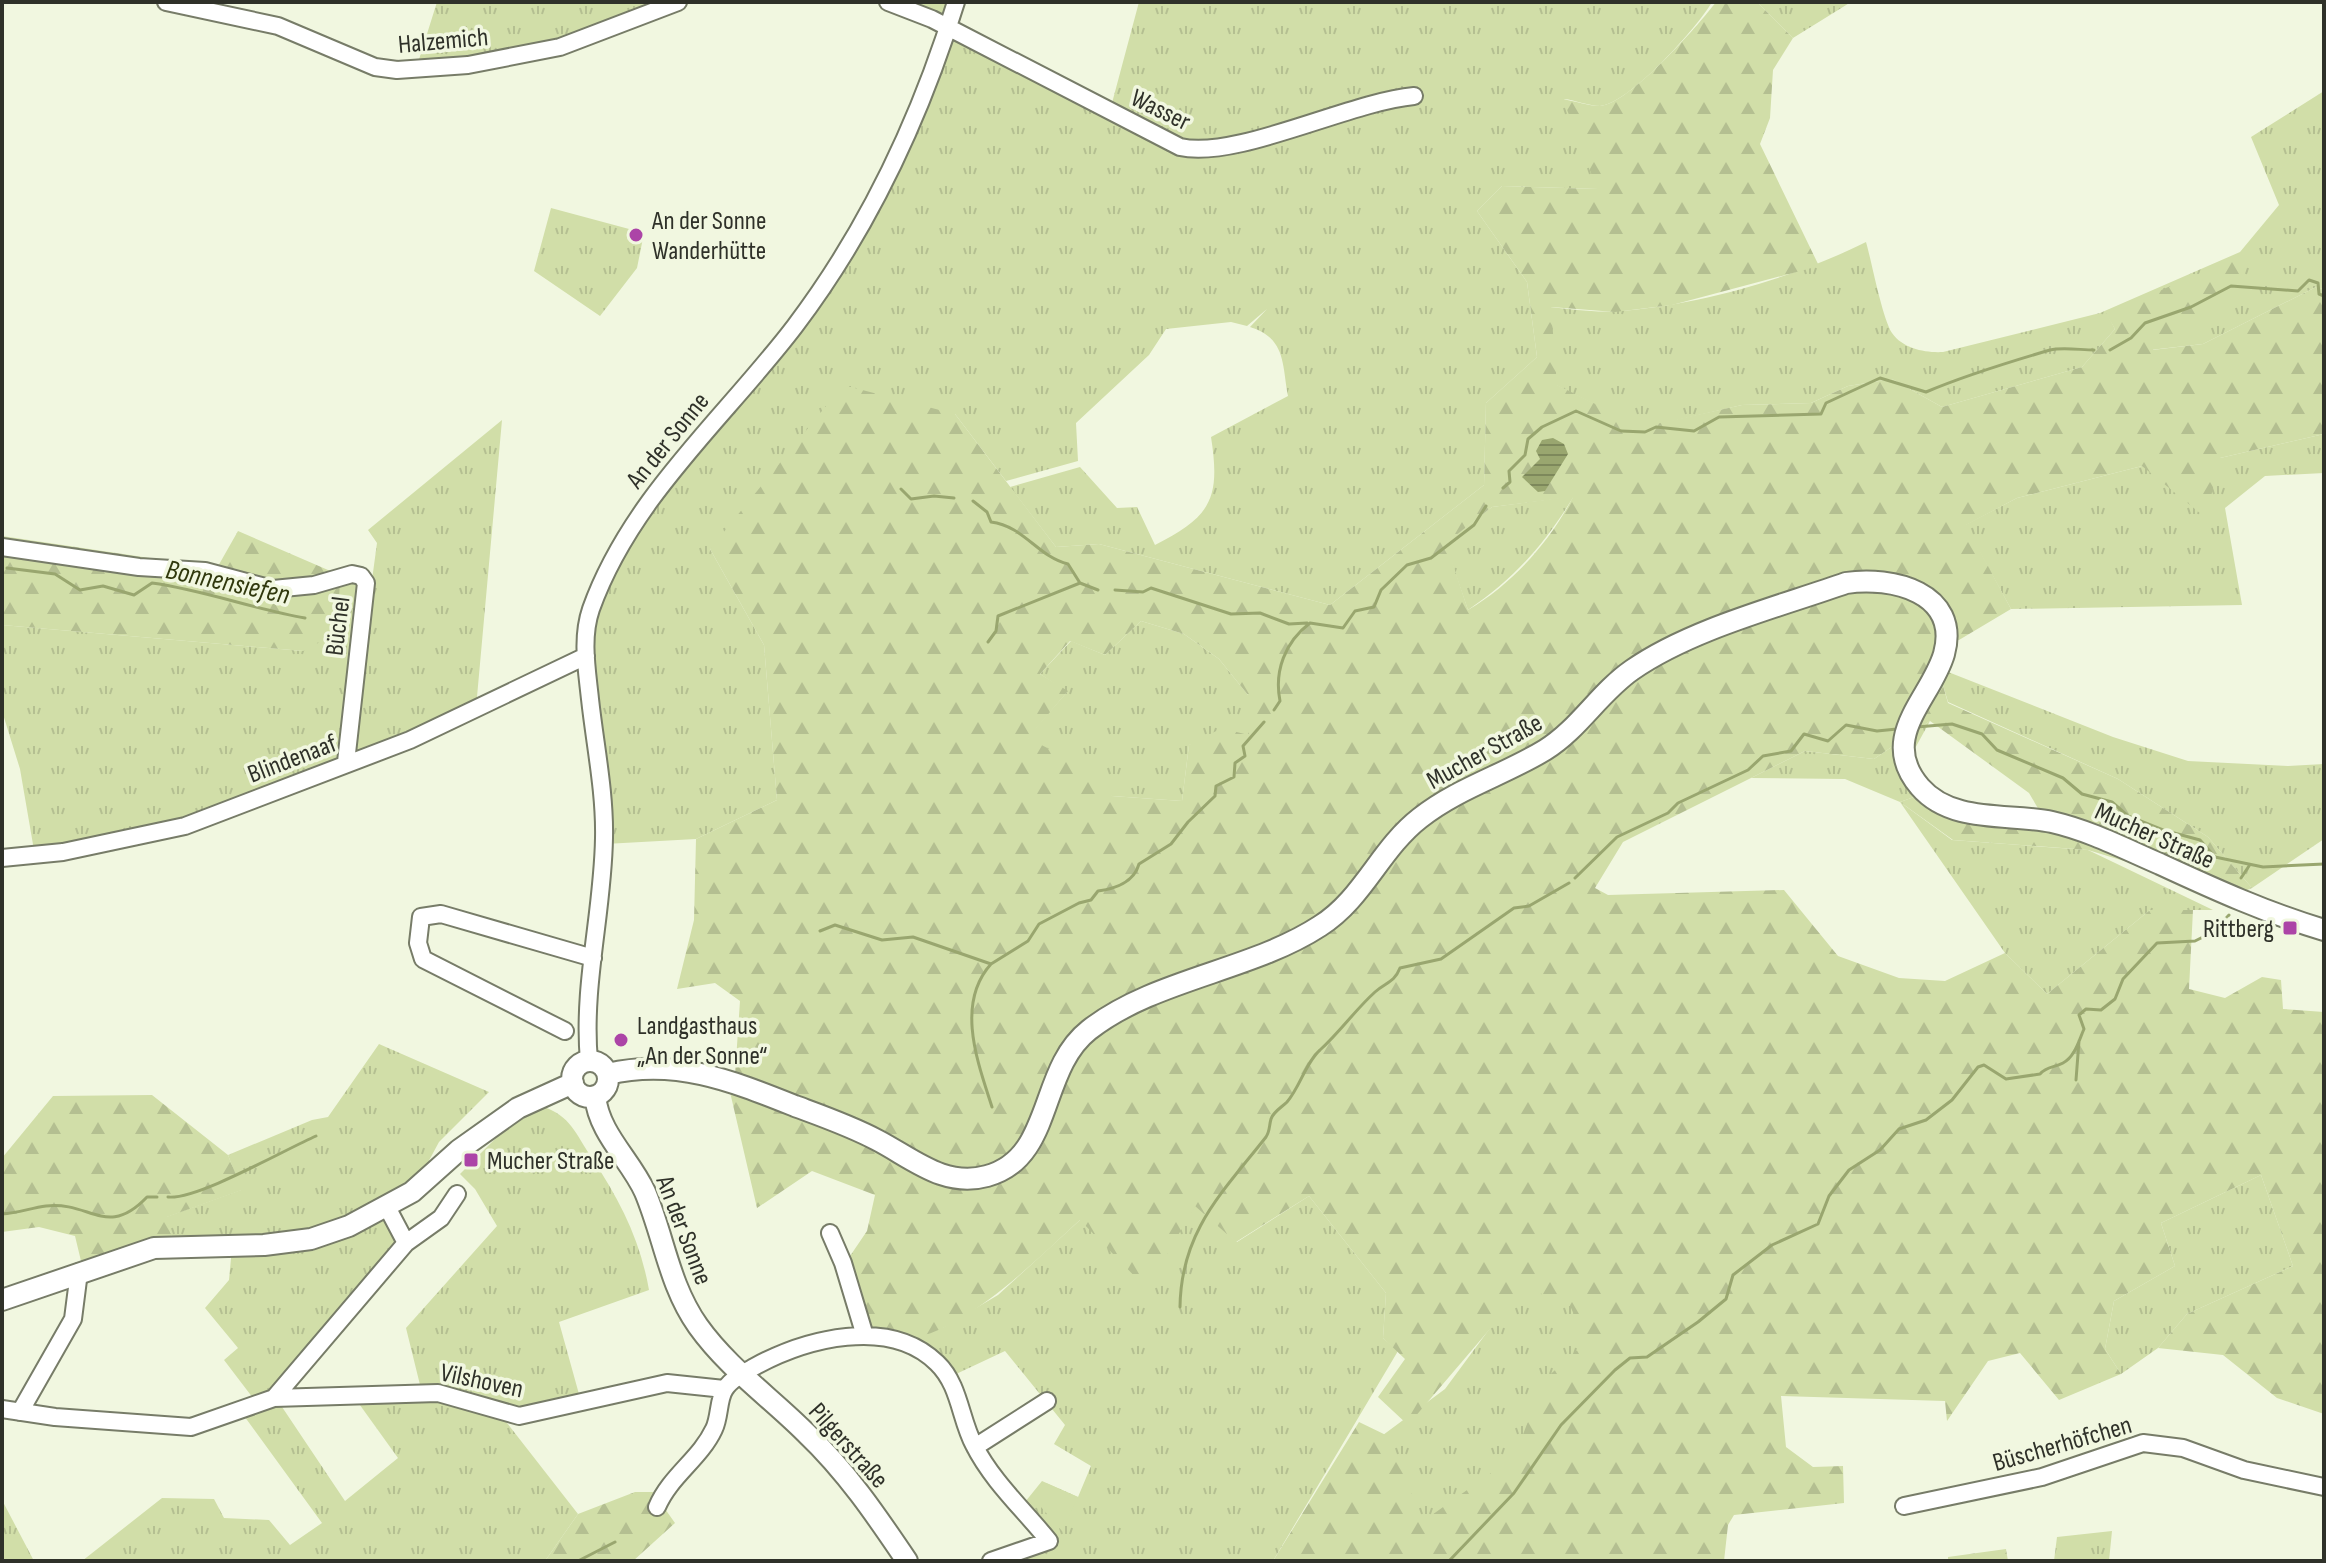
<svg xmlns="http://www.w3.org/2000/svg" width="2326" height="1563" viewBox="0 0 2326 1563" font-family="'Sofia Sans Condensed',sans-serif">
	<defs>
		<pattern id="grass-tufts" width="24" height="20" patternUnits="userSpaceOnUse" patternTransform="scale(2)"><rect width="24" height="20" fill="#d1dea8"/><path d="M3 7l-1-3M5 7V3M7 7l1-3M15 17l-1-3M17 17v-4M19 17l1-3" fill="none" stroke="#b4bf91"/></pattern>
		<pattern id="forest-firs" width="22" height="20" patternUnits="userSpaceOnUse" patternTransform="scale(2)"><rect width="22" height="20" fill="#d1dea8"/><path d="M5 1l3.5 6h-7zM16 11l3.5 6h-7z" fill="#b4bf91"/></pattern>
		<pattern id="water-rules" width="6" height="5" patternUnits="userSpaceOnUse" patternTransform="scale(2)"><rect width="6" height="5" fill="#99a66f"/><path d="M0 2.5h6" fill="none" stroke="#7d885b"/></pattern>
	</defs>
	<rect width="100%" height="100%" fill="#f1f7e0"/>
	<!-- grass -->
	<path fill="url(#grass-tufts)" d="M437,2H678L560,47L416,69Z
		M888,2H965L958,29L1112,103L1139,2H1712C1698,27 1629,104 1600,106C1589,106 1575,100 1564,99L1598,189L1502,186L1477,211L1527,282L1537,357L1486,403L1484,485L1330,605L1099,544L1056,547L1010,487L1080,467L1117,508L1137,507L1155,545C1210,517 1221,500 1211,437L1288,396C1282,364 1286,338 1250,327L1267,309L1247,326L1231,322L1166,329L1149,355L1076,423L1078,461L1006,481L955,414L710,549L764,645L777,800L696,839L605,844L587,624L629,532L847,253L948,28Z
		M1757,2H1851L1793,38Z
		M2324,91V289L2316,287L2203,344L2150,350L2107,314L2115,329L2082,367L1942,407L1892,379L1848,386L1811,403L1742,405L1642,428L1556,385L1550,307C1572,309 1596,313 1618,311C1696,306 1797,277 1866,242C1872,263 1882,317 1892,333C1903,349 1926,353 1943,352L2100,313L2240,252L2279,205L2251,137Z
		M551,208L644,233L637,268L600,316L534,271Z
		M502,420L476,708L348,757L377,543L368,530Z
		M2324,434V473L2265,476L2225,508L2242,605L2011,609L1965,525L2017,498L2142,466L2220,458Z
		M1574,496C1544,545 1515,578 1468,610L1445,543L1492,507Z
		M356,578L363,583L342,758L226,810L35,856L20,769L2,711V625L303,651L340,581Z
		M1141,621L1184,634L1219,659L1248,695V735L1189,745L1182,801L1112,796L1027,738L1067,692L1040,674L1071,641L1105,655Z
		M1938,668L2113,737L2188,761L2288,766L2324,764V839L2252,888L2208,837L2118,779L1948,702Z
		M1930,721L1913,752L1931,791L1900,802L1952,840L2088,850L2213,910H2150L2047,994L2005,953L1900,802L1845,779L1751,778L1805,751L1874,759Z
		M379,1044L489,1092L439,1142L412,1192L387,1207L406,1243L276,1398L345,1501L398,1458L352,1394L422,1393L406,1328L497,1226L475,1189L460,1174L497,1137L541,1106C571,1115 576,1135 592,1158C620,1201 640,1239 649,1290L559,1322L582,1405L500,1414L578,1514L545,1561H82L162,1498L214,1499L224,1518L269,1520L290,1545L322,1523L239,1409L256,1402L224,1360L238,1348L205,1308L229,1280L233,1237L172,1238L166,1217L241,1190L228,1155L312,1120L328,1117Z
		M2261,1175L2293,1266L2187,1314L2158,1348L2121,1374L2105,1349L2114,1301L2175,1266L2161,1223Z
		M1309,1196L1386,1293L1383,1338L1398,1351L1273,1561H993L1048,1541L1021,1507L1042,1481L1078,1497L1091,1466L1054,1444L1065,1425L1005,1351L954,1375L903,1339L944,1327L998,1295L1080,1220L1195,1205L1237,1242Z
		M1533,1270L1609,1322L1540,1449L1422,1529L1383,1435L1445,1389Z
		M2,1500L34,1561H2Z
		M2112,1531L2109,1561H2054L2057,1537Z"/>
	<!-- forest -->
	<path fill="url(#forest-firs)" fill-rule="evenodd" d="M1716,2H1757L1793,38L1773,70L1770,118L1760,144L1819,266L1672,305L1615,312L1551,307L1557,385L1642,427L1742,405L1811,403L1848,386L1892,379L1942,407L2082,367L2115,329L2106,314L2242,255L2246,291L2152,350L2203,344L2316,287L2324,289V434L2220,458L2206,518L2142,466L2017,498L1966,525L2011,609L1959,640L1945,643L1938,668L1948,703L2118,779L2208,837L2252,888L2235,895L2088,850L1953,840L1900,802L1931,791L1997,814L2039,810L2029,793L1930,721L1874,759L1805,751L1623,842L1595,888L1608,895L1784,890L1838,956L1899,978L1945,981L2005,953L2047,994L2150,910H2193L2189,989L2225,998L2262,977L2281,980L2283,1009L2324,1012V1414L2277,1398L2223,1355L2158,1348L2187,1314L2293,1266L2261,1175L2161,1223L2175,1266L2114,1301L2105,1349L2121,1374L2059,1400L2020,1353L1988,1361L1947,1421L1945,1401L1781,1396L1786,1447L1813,1467L1843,1466L1844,1503L1734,1515L1728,1525L1724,1561H1273L1359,1422L1390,1437L1422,1522L1515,1456L1543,1381L1586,1342L1568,1301L1524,1289L1408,1425L1378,1397L1405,1359L1383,1338L1386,1293L1309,1196L1236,1242L1195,1206L1147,1289L1080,1220C1039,1257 961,1337 903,1339C893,1339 878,1333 867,1330L848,1259L867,1231L875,1195L812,1171L757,1208L730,1092L735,1075L740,1001L715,983L677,989L694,920L696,839L777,800L764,645L710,549L843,385L955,414L1056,547L1099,544L1330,605L1484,485L1486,403L1537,357L1527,282L1477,211L1502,186L1597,189L1563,99C1574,101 1589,106 1600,106C1629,104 1698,26 1716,2ZM1573,497C1550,542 1512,584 1468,610L1446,543L1492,507ZM1141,621L1184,634L1219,659L1248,695V735L1222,728L1189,745L1182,801L1112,796L1107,779L1028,738L1068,691L1040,674L1070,641L1105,655Z
		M238,531L335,573L340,581L337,633L303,651L2,625V536L217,568Z
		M152,1095L228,1155L242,1190L167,1217L172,1238L93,1262L81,1261L75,1236L39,1227L2,1232V1158L53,1096Z
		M635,1492H653L675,1523L633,1561H545L578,1514Z
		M2006,1549L2008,1561H1948V1557Z"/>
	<!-- park -->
	<path fill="#d1dea8" d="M1046,1483L1078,1497L1062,1531L1033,1498Z"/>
	<!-- water -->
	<path fill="url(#water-rules)" d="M1553,438L1564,444L1568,454L1545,491L1538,492L1522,477L1540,459L1536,451L1542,440Z"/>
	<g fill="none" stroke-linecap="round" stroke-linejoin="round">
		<!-- stream -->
		<path stroke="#99a66f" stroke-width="3" d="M2110,350L2131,338L2145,323L2191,307L2231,286L2298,291L2309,280L2318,283L2319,294L2324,296
			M1503,488L1510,482L1509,471L1525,455L1528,439L1542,427L1576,411L1621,431L1645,432L1656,427L1694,431L1719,417L1821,414L1826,403L1880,378L1926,392C1966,375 2009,362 2050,350C2062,347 2081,350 2094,350
			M901,489L911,499L934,496L954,498
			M973,501L987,512L991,522C1024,526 1038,557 1068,564L1080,583
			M7,568L55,574L80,590L103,586L134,595L152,583C204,590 253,609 305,618
			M1115,590L1143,592L1151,588L1231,614L1260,613L1289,624L1307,623
			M988,642L996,631L998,616L1080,583L1098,590
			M1274,710L1280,701C1274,671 1285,642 1310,623L1343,628L1355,611L1374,607L1381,590L1407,565L1431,558L1474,525L1486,506
			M1917,727L1952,724L1982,734L1997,750L2063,778L2082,794L2112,802L2128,816L2163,830L2200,840L2215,857L2263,867L2324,864
			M1575,878L1617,837L1668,813L1678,803L1748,770L1763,756L1791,751L1804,734L1828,741L1846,725L1877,731L1897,729
			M2241,878L2249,866
			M820,931L835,925L882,940L913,937L991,964L1028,941L1039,924L1079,903L1091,900L1098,891C1115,889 1134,882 1139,864L1171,844L1188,822L1215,796L1216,786L1234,777L1235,763L1245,756L1243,746L1264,722
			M991,964C955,1004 978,1063 992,1107
			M2076,1080L2079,1041
			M168,1197C197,1200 284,1150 316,1136
			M2,1214C18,1213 31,1208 46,1206C91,1201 107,1239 147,1197H157
			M1180,1307C1181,1231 1222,1193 1266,1137C1270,1131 1269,1126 1271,1119C1273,1112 1282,1107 1287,1102C1300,1087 1306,1062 1320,1050C1340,1032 1355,1010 1375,992C1386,982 1394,983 1400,968L1441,959L1514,908L1529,906L1569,883
			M578,1561L615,1542
			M1449,1561L1514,1493L1561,1425L1615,1370L1630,1358L1647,1357L1698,1322L1726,1299L1733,1275L1772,1245L1818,1224L1829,1196L1849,1170L1880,1150L1899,1129L1926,1120L1952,1100L1978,1067L1984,1065L2006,1079L2040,1074C2047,1066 2054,1068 2063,1063C2075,1057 2079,1040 2084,1029L2079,1015L2086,1009L2101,1010L2115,999L2123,979L2157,943L2195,941L2213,932L2229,915"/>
		<defs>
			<path id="minor" d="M166,2L278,26L375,67L397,70L468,65L560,47L678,2
				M888,2L932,19L1180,147C1236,160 1349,102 1414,96
				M2,547L139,567L205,571L273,589L314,585L352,574L361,576L366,583L346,762
				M2,858L63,852L185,826L410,740L586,656
				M565,1031L423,959L418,943L421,917L441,914L593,958
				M589,1061C582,986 603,912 604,838C605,792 595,745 590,699C587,670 581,638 591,609C631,497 725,418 795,326C869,228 920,119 956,2
				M830,1233L843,1263L865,1336
				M406,1243L441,1218L457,1194
				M274,1398L406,1243L387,1207
				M2,1409L55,1417L191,1427L274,1398L438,1393L519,1416L667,1383L724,1389
				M20,1412L73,1319L79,1272
				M975,1447L1047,1401
				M1904,1506L2042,1477L2143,1443L2183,1448L2244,1470L2324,1487
				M657,1507C670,1476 700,1459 714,1429C720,1417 718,1399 725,1389C731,1379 745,1372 754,1367C805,1339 889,1316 937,1363C960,1385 960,1419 974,1445C992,1481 1024,1510 1049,1541L991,1561"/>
			<path id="major" d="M572 1079a18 18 0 1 1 36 0a18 18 0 1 1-36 0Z
				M608,1074C676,1058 732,1081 795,1106C822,1116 851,1126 877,1140C912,1158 944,1188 987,1176C1054,1158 1038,1070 1089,1030C1154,979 1251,971 1320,926C1363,899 1380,849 1420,818C1458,788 1504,775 1545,750C1579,729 1599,693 1632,670C1691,629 1778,607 1846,583C1891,576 1961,592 1944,654C1931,699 1877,737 1920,787C1952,824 2010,813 2052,822C2091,831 2125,849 2160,864C2214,889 2267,913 2324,930
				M595,1096C599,1134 630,1159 645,1192C664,1237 669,1285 698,1326C728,1368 770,1397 806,1433C846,1471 876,1515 907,1561
				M2,1300L154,1248L264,1245L311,1239L349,1226L412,1192L459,1150L518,1108L573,1083"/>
		</defs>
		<!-- minor casing -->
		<use href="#minor" stroke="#777c68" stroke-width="20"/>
		<!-- major casing -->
		<use href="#major" stroke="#777c68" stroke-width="24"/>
		<!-- minor -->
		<use href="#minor" stroke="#fff" stroke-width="16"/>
		<!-- major -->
		<use href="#major" stroke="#fff" stroke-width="20"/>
	</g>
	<!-- markers -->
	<g fill="#ac44a7" stroke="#f1f7e0" stroke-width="3">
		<circle cx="636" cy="235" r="8"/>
		<rect x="2282" y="920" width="16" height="16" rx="4"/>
		<circle cx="621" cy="1040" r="8"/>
		<rect x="463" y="1152" width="16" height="16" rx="4"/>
	</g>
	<g text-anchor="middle" stroke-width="7" stroke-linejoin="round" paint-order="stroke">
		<!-- street labels -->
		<g font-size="26" fill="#2f3129" stroke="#f1f7e0">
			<text transform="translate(443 40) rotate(-5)" y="9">Halzemich</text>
			<text transform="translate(1161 109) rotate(26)" y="9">Wasser</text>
			<text transform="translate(667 440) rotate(-51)" y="9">An der Sonne</text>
			<text transform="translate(337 626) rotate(-83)" y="9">Büchel</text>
			<text transform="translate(1484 751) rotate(-29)" y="9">Mucher Straße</text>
			<text transform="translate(292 758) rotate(-21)" y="9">Blindenaaf</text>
			<text transform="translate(2155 835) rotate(24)" y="9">Mucher Straße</text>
			<text transform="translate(685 1230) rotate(69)" y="9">An der Sonne</text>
			<text transform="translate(482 1380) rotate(12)" y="9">Vilshoven</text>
			<text transform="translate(2062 1443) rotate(-16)" y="9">Büscherhöfchen</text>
			<text transform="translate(849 1445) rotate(48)" y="9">Pilgerstraße</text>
		</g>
		<!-- poi labels -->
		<g font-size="26" fill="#2f3129" stroke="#f1f7e0" text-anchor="start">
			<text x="652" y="229">An der Sonne<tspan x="652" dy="30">Wanderhütte</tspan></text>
			<text x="2274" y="937" text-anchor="end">Rittberg</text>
			<text x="637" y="1034">Landgasthaus<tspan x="637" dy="30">„An der Sonne“</tspan></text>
			<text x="487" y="1169">Mucher Straße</text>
		</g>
		<!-- water labels -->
		<g font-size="28" font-style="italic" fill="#30380d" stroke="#f1f7e0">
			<text transform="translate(228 581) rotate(12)" y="10">Bonnensiefen</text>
		</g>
	</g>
	<!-- border -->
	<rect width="2326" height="1563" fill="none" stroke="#2f3129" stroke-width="8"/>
</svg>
